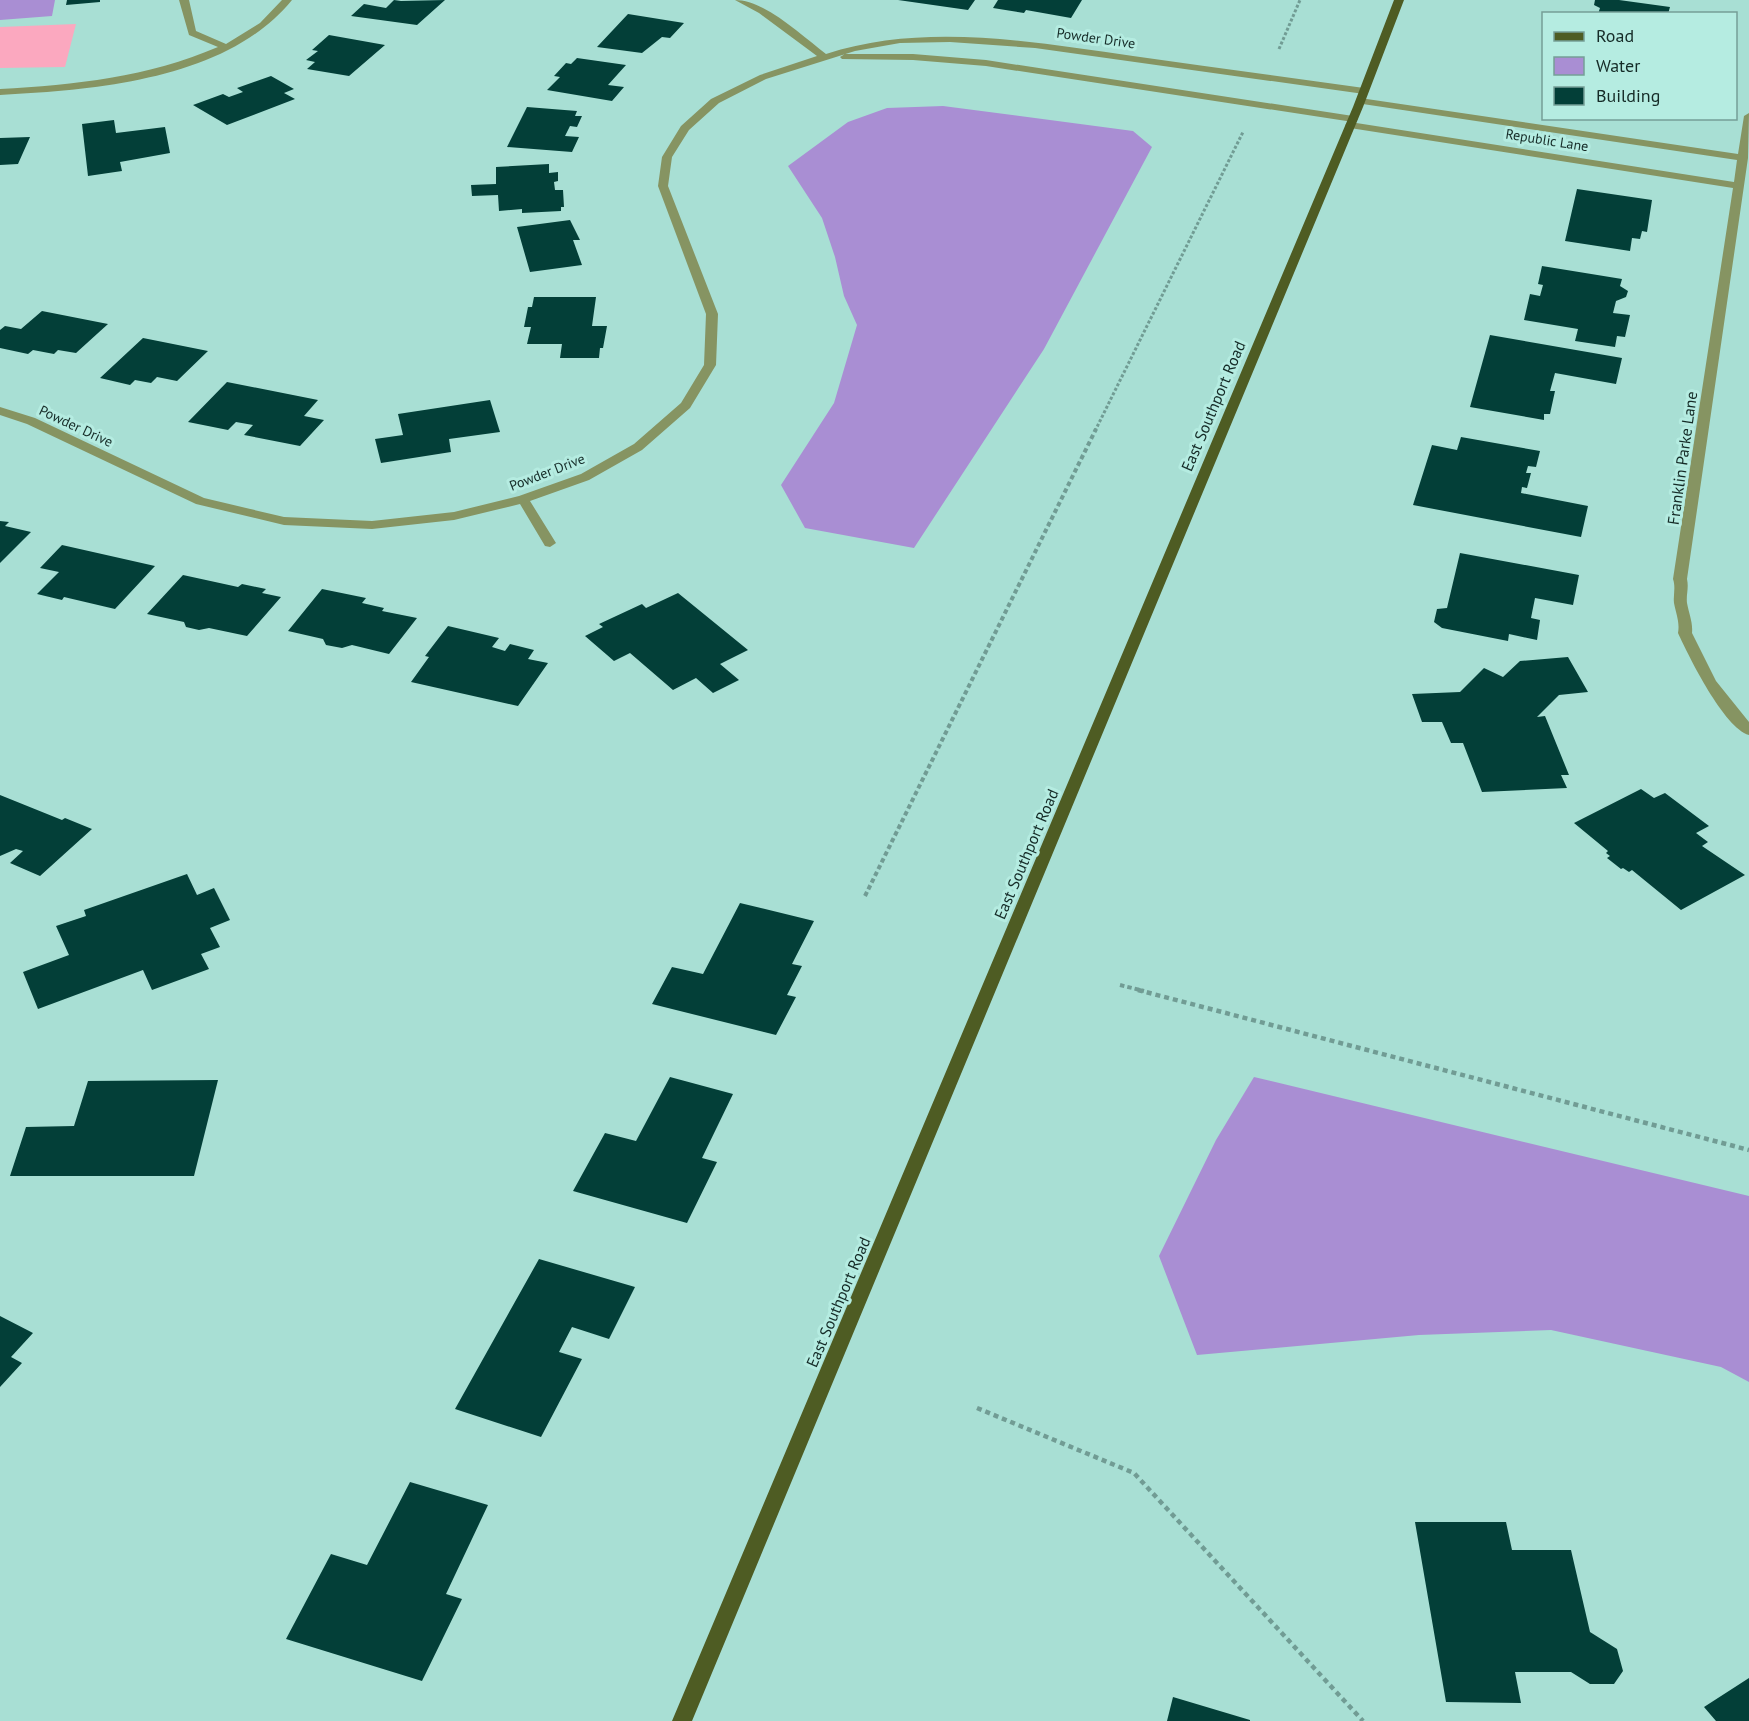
<svg xmlns="http://www.w3.org/2000/svg" width="1749" height="1721" viewBox="0 0 1749 1721" font-family="'PT Sans',sans-serif">
	<rect width="100%" height="100%" fill="#a8dfd4"/>
	<!-- green -->
	<path fill="#fba8bf" d="M76,24L65,67L0,68V27Z"/>
	<!-- water -->
	<path fill="#a98ed3" d="M0,0H55L52,16L0,20Z
		M943,106L1133,131L1152,147L1044,349L914,548L805,528L781,485L834,403L857,325L844,296L835,257L822,218L788,166L848,122L887,108Z
		M1254,1077L1749,1196V1382L1721,1367L1551,1330L1419,1335L1197,1355L1159,1256L1216,1140Z"/>
	<!-- building -->
	<path fill="#033f38" d="M67,0H100V2L66,5Z
		M394,0L401,1L445,0L417,25L351,16L364,4L386,8Z
		M898,0H975L968,10Z
		M998,0H1082L1071,18L1026,10L1024,13L993,8Z
		M1595,0H1619L1670,7L1668,14H1598L1600,8L1594,5Z
		M628,14L684,23L670,38L662,37L642,53L597,47Z
		M329,35L385,45L349,76L307,69L315,62L306,60L318,51L312,50Z
		M577,58L626,65L608,85L624,87L612,101L547,90L560,77L554,76L566,63L571,64Z
		M271,76L294,89L284,93L295,99L227,125L193,105L223,94L229,97L243,92L237,88Z
		M527,107L577,111L575,116H582L577,127L570,126L565,136L579,137L572,152L507,147Z
		M114,120L116,133L165,127L170,153L120,162L122,171L88,176L82,124Z
		M30,137L18,164L0,165V138Z
		M549,164V173L558,172V181L554,182L555,190H563L564,207H561V211L522,213V209L499,211L498,195L472,196L471,185L496,184V167Z
		M1577,189L1652,200L1647,232L1642,231L1640,239L1632,238L1630,251L1565,241Z
		M570,220L580,240H573L582,265L530,272L517,227Z
		M1542,266L1622,279L1620,286L1628,291L1626,297L1616,301L1613,313L1630,315L1625,337L1617,336L1615,347L1575,341L1578,329L1524,320L1530,294L1540,296L1543,285L1538,284Z
		M534,297H596L592,326H607L603,348H600L599,358H560L562,344H527L531,327H524L528,307H532Z
		M42,311L108,324L76,353L58,350L54,354L33,350L28,354L0,348V330L5,326L21,329Z
		M1490,335L1622,358L1616,384L1555,373L1550,391H1555L1550,414H1544V420L1470,407Z
		M143,338L208,351L177,381L157,377L151,383L135,380L130,385L100,378Z
		M227,382L318,400L304,416L324,420L300,446L244,435L253,425L236,422L228,430L188,422Z
		M490,400L500,432L449,439L451,452L381,463L375,439L403,435L398,414Z
		M1461,437L1540,451L1536,467L1528,466L1526,473H1531L1527,488L1522,487L1521,493L1588,506L1581,537L1413,505L1432,445L1457,450Z
		M0,521L9,522L5,526L31,532L0,563Z
		M62,545L155,566L115,609L64,597L62,600L37,594L59,572L40,568Z
		M1460,553L1579,575L1573,605L1535,598L1531,618L1540,620L1537,640L1509,634L1508,641L1442,628L1434,622L1437,609L1447,608Z
		M183,575L238,587L242,584L266,589L262,593L281,597L247,636L209,628L199,630L186,627L184,622L147,614Z
		M322,589L366,598L362,603L384,608L382,611L417,618L389,654L352,645L342,648L326,645L323,639L288,631Z
		M678,593L748,650L720,664L739,680L713,693L696,678L673,690L630,653L614,661L585,636L603,627L599,624L642,604L646,608Z
		M448,626L499,638L492,647L505,651L510,644L534,650L528,659L548,663L518,706L411,682L429,657L425,656Z
		M1568,657L1588,692L1559,695L1537,717L1545,716L1569,775H1561L1567,788L1482,792L1463,743H1451L1442,722H1422L1412,694L1460,692L1484,668L1503,677L1520,661Z
		M1641,789L1654,798L1665,793L1709,826L1696,833L1708,842L1702,846L1745,875L1681,910L1632,870L1629,872L1623,868L1621,869L1607,858L1610,856L1606,853L1608,851L1574,823Z
		M0,795L62,820L65,818L92,829L40,876L10,863L23,851L16,849L0,856Z
		M187,874L197,895L214,888L230,920L210,928L220,947L201,954L209,969L152,990L143,970L38,1009L23,972L69,955L56,926L86,916L84,910Z
		M740,903L814,921L792,964L802,966L787,995L796,997L776,1035L652,1004L672,967L703,974Z
		M670,1077L733,1094L702,1158L717,1162L687,1223L573,1191L605,1133L636,1141Z
		M218,1080L194,1176H10L26,1127L74,1126L88,1081Z
		M539,1259L635,1287L609,1339L572,1327L559,1352L582,1359L541,1437L455,1409Z
		M0,1316L33,1333L11,1357L22,1363L0,1387Z
		M410,1482L488,1505L446,1594L462,1599L422,1681L286,1639L331,1554L367,1565Z
		M1415,1522H1506L1512,1550H1571L1590,1632L1617,1649L1623,1671L1614,1684H1590L1571,1672H1515L1521,1703L1446,1702Z
		M1749,1678V1721H1716L1704,1707Z
		M1173,1697L1250,1720V1721H1167Z"/>
	<g fill="none" stroke-linecap="round" stroke-linejoin="round">
		<!-- path-far2 -->
		<path stroke="#719c94" stroke-width="3" stroke-dasharray="3 2" stroke-linecap="butt" d="M1279,49L1300,0
			M1095,431L1243,132"/>
		<!-- path-far1 -->
		<path stroke="#719c94" stroke-width="4" stroke-dasharray="4.5 3" stroke-linecap="butt" d="M865,896L1096,429
			M1120,985L1144,991"/>
		<!-- path -->
		<path stroke="#719c94" stroke-width="4.5" stroke-dasharray="5 4" stroke-linecap="butt" d="M1138,990L1749,1150
			M977,1408L1134,1473L1363,1721"/>
		<!-- minor -->
		<path fill="#869462" fill-rule="evenodd" d="M179,0H189L196,31L226,44L260,23L282,0H292C227,80 95,90 0,95V89C75,85 148,77 218,47L189,35Z
			M735,0C765,0 802,36 826,54C925,22 1032,42 1133,56C1210,67 1287,77 1364,88L1369,91L1364,94L1035,48L950,42L900,43L855,51L766,79L719,103L689,130L672,157L668,186L718,314L716,365L690,408L642,450L589,480L530,501L556,543L550,547L545,546L520,504L454,520L372,529L284,525L196,504L27,424L0,415V407L35,418L204,498L284,517L372,521L454,512L519,496L581,474L634,444L681,403L704,365L706,314L658,186L662,157L681,126L711,99L760,75L817,56L759,13Z
			M845,54H913L986,60L1353,116L1358,119L1353,122L986,66L913,60L842,59L840,57Z
			M1360,98L1738,154L1744,116L1749,113L1748,158L1687,579C1689,588 1686,595 1687,603C1689,614 1693,622 1692,633L1716,681L1749,722V735C1724,728 1689,657 1678,633C1680,622 1676,614 1674,603C1673,595 1676,588 1673,579L1733,188L1350,128L1345,125L1350,122L1734,182L1737,160L1356,103V99Z"/>
		<!-- major -->
		<path fill="#4e5c23" fill-rule="evenodd" d="M1394,0H1404L1363,107L692,1721H672L1353,107Z"/>
	</g>
	<g text-anchor="middle" stroke-width="6" stroke-linejoin="round" paint-order="stroke">
		<!-- far-street labels -->
		<g font-size="14" fill="#152b27" stroke="#b5ece1">
			<text transform="translate(1096 38) rotate(8)" y="5">Powder Drive</text>
			<text transform="translate(1547 140) rotate(9)" y="5">Republic Lane</text>
			<text transform="translate(76 426) rotate(25)" y="5">Powder Drive</text>
			<text transform="translate(547 472) rotate(-21)" y="5">Powder Drive</text>
		</g>
		<!-- street labels -->
		<g font-size="16" fill="#152b27" stroke="#b5ece1">
			<text transform="translate(1213 406) rotate(-67)" y="6">East Southport Road</text>
			<text transform="translate(1682 458) rotate(-82)" y="6">Franklin Parke Lane</text>
			<text transform="translate(1026 854) rotate(-67)" y="6">East Southport Road</text>
			<text transform="translate(838 1302) rotate(-67)" y="6">East Southport Road</text>
		</g>
	</g>
	<!-- legend -->
	<rect x="1542" y="12" width="195" height="108" fill="#b5ece1" stroke="#759f97" stroke-width="1.5"/>
	<rect x="1554" y="32" width="30" height="9" fill="#4e5c23" stroke="#759f97" stroke-width="1.5"/>
	<text x="1596" y="42" font-size="18" fill="#152b27">Road</text>
	<rect x="1554" y="57" width="30" height="18" fill="#a98ed3" stroke="#759f97" stroke-width="1.5"/>
	<text x="1596" y="72" font-size="18" fill="#152b27">Water</text>
	<rect x="1554" y="87" width="30" height="18" fill="#033f38" stroke="#759f97" stroke-width="1.5"/>
	<text x="1596" y="102" font-size="18" fill="#152b27">Building</text>
</svg>
